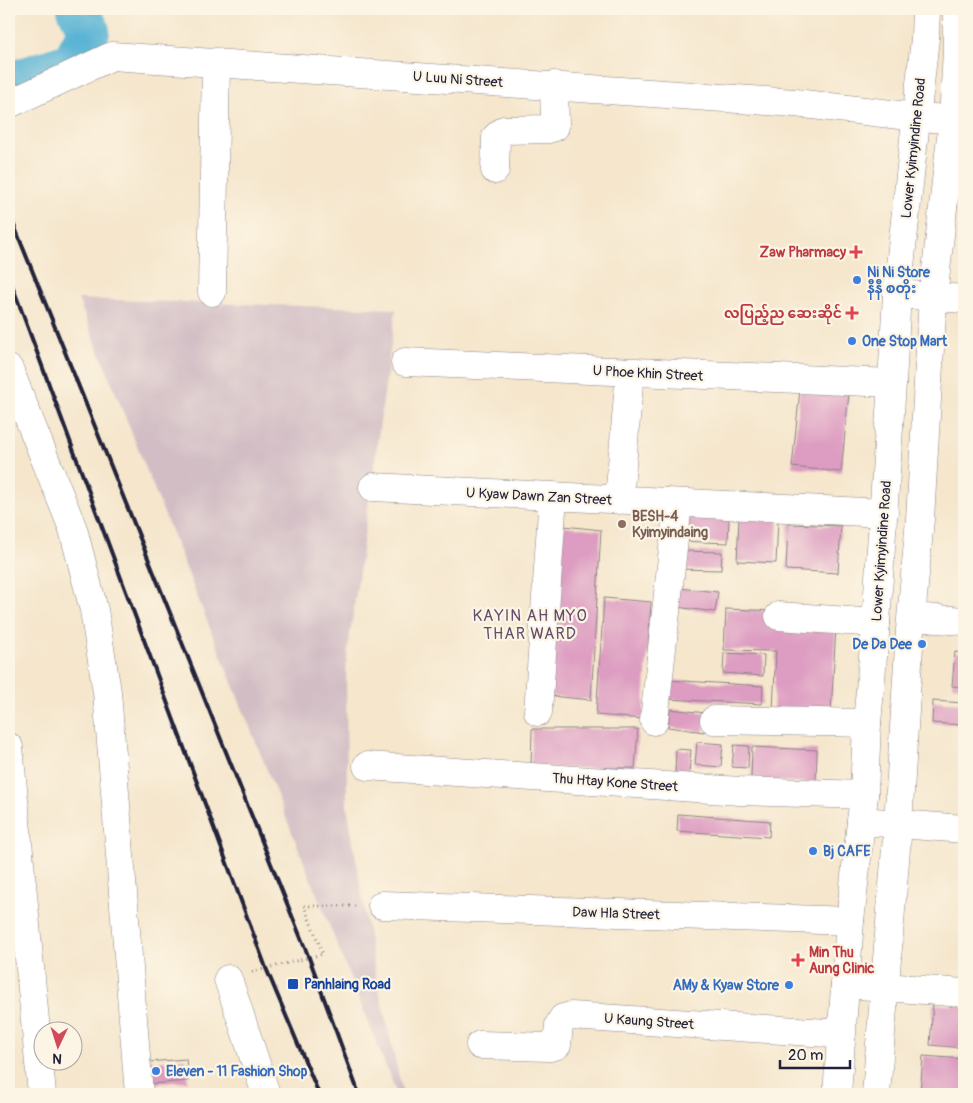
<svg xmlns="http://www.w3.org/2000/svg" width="973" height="1103" viewBox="0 0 973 1103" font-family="Pangolin,'Noto Sans Myanmar',sans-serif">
	<rect width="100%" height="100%" fill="#fcf5e5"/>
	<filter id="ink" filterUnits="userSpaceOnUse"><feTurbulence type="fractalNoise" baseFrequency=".02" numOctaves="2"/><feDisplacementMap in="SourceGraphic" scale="10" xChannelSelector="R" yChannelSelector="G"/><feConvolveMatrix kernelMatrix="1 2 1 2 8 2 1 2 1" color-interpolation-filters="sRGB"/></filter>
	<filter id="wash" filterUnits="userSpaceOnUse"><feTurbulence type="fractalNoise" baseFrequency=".0096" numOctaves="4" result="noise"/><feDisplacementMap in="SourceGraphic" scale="20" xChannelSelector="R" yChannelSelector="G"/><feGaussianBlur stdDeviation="1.12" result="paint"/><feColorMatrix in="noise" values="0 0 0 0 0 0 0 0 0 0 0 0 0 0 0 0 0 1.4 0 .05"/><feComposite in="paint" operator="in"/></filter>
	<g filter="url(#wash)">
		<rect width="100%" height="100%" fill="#f5e6cc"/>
		<!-- built -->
		<path fill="#f7cfd0" d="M964,499V621L956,611Z"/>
		<!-- industrial -->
		<path fill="#d2bdc5" d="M78,299L396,309L346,664L347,806L375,973L403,1094H397Z"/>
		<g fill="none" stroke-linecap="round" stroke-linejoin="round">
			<!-- river -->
			<path stroke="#56b2d4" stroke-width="42" d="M9,83L72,63L89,31L78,9"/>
		</g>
		<g id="blocks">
			<!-- building -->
			<path fill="#dd9cc1" d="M800,389L849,393L841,472L792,467Z
				M679,515L729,518L728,543L677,541Z
				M739,518L778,520L776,563L737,561Z
				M788,524L841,526L838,573L786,570Z
				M555,525L601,530L591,700L540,695Z
				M677,551L722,552L721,570L677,569Z
				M678,588L718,592L715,612L676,607Z
				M604,598L651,602L643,719L596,715Z
				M726,609L778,611L836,627L831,712L773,709L776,651L724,650Z
				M955,652L964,653V687L952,686Z
				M724,653L764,655L763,676L723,673Z
				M668,680L763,686L762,704L667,699Z
				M933,701L964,703V725L932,723Z
				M670,709L706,713L704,732L668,727Z
				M532,729H638L635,768H531Z
				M697,742L723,744L721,767L695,765Z
				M734,745L749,746L748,768L732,767Z
				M752,747L817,750L816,783L751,780Z
				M676,749L691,750L689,776L675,775Z
				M678,814L770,821L769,837L677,831Z
				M933,1004L964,1006V1048L930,1045Z
				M923,1056L964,1059V1094H920Z
				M186,1059L188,1081L149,1084L148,1062Z"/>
		</g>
	</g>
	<g filter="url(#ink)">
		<use href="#blocks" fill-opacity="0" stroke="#8c8484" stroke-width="1"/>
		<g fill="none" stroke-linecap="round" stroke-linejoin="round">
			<defs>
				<path id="minor" d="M9,104L112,56L795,103L917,117L964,120
					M495,170L496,137L504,130L548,129L555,127L554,85
					M212,292L216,62
					M897,294L964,299
					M405,362L892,383
					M9,369L73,529L94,610L107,692L139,1094
					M373,487L884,513
					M619,500L630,372
					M779,616L876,623
					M912,617L964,621
					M538,712L553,496
					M714,720L867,723
					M654,721L678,503
					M9,747L42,1094
					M367,766L740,791L864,795
					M861,821L964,829
					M382,905L850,921
					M228,979L266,1094
					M845,984L964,993
					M480,1045L550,1047L557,1045L559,1025L563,1018L571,1016L842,1034"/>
				<path id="major" d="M837,1094L850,921L864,795L867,723L876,623L892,383L897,294L925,38L926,9
					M876,1094L898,824L910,630L920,519L933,297L953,119L957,51V9"/>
			</defs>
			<!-- minor casing -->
			<use href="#minor" stroke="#8c8484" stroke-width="29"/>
			<!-- major casing -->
			<use href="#major" stroke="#8c8484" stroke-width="29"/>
			<!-- path -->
			<path stroke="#8c8484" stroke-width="3" stroke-dasharray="1 4" stroke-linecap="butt" d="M252,972L323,954L304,906H357"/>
			<!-- minor -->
			<use href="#minor" stroke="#fff" stroke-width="28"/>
			<!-- major -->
			<use href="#major" stroke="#fff" stroke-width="28"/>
			<!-- rail -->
			<path stroke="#22223b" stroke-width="4" d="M9,213L311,963L359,1094
				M9,277L266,968L319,1094"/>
		</g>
	</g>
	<!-- markers -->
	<g fill="#e0444e" stroke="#fcf5e5" stroke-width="2">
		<path d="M853.5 244.5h5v5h5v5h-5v5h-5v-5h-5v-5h5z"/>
		<path d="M849.5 305.5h5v5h5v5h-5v5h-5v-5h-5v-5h5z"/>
		<path d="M795.5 952.5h5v5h5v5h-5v5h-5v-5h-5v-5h5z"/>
	</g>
	<g fill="#3f7fe0" stroke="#fcf5e5" stroke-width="2">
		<circle cx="857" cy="280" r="5"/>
		<circle cx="852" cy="341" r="5"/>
		<circle cx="922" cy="644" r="5"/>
		<circle cx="813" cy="851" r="5"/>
		<circle cx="789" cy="985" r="5"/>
		<circle cx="156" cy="1071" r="5"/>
	</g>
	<circle fill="#8d6e63" stroke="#fcf5e5" stroke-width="2" cx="622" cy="524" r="5"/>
	<rect fill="#1a4fb4" stroke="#fcf5e5" stroke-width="2" x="287" y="978" width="12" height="12" rx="2.5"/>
	<g text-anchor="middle" stroke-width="4.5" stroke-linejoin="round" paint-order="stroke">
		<!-- street labels -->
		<g font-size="14" fill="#22223b" stroke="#fcf5e5">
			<text transform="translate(458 79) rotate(4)" y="5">U Luu Ni Street</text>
			<text transform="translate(913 148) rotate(-84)" y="5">Lower Kyimyindine Road</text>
			<text transform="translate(648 373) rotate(3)" y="5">U Phoe Khin Street</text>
			<text transform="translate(539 496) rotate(3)" y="5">U Kyaw Dawn Zan Street</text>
			<text transform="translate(881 551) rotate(-86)" y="5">Lower Kyimyindine Road</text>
			<text transform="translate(615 782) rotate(4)" y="5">Thu Htay Kone Street</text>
			<text transform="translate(616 913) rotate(2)" y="5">Daw Hla Street</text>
			<text transform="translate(649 1021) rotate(4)" y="5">U Kaung Street</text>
		</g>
		<!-- health labels -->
		<g font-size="14" font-weight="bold" fill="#be3a42" stroke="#fcf5e5" text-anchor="end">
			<text x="846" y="257">Zaw Pharmacy</text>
			<text x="842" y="318">လပြည့်ည ဆေးဆိုင်</text>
			<text x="809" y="957" text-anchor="start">Min Thu<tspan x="809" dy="16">Aung Clinic</tspan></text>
		</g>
		<!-- shop labels -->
		<g font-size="14" font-weight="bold" fill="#366cbe" stroke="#fcf5e5" text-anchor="start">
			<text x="867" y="277">Ni Ni Store<tspan x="867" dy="16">နီနီ စတိုး</tspan></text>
			<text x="862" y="346">One Stop Mart</text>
			<text x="912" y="649" text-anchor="end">De Da Dee</text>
			<text x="823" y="856">Bj CAFE</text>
			<text x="779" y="990" text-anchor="end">AMy &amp; Kyaw Store</text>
			<text x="166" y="1076">Eleven - 11 Fashion Shop</text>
		</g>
		<!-- education labels -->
		<g font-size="14" font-weight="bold" fill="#785e54" stroke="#fcf5e5" text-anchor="start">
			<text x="632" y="521">BESH-4<tspan x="632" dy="16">Kyimyindaing</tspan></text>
		</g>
		<!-- transit labels -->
		<g font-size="14" font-weight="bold" fill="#164399" stroke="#fcf5e5" text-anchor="start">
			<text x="304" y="989">Panhlaing Road</text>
		</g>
		<!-- quarter labels -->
		<g font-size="16" letter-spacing="1" fill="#634d6a" stroke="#fcf5e5">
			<text x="530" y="621">KAYIN AH MYO<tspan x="530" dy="18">THAR WARD</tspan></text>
		</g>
	</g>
	<!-- margin -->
	<rect width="973" height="1103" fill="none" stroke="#fcf5e5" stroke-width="30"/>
	<!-- north arrow -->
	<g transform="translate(58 1046) rotate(184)"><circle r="24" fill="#fcf5e5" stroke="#a5a1a1"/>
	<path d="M0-4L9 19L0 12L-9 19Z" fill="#d1495b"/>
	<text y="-8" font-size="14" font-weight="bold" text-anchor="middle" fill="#22223b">N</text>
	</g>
	<!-- scale -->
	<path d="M780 1060v8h70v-8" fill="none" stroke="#22223b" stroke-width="2.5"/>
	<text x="788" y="1060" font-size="15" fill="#22223b" stroke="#fcf5e5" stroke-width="4" paint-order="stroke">20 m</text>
</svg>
